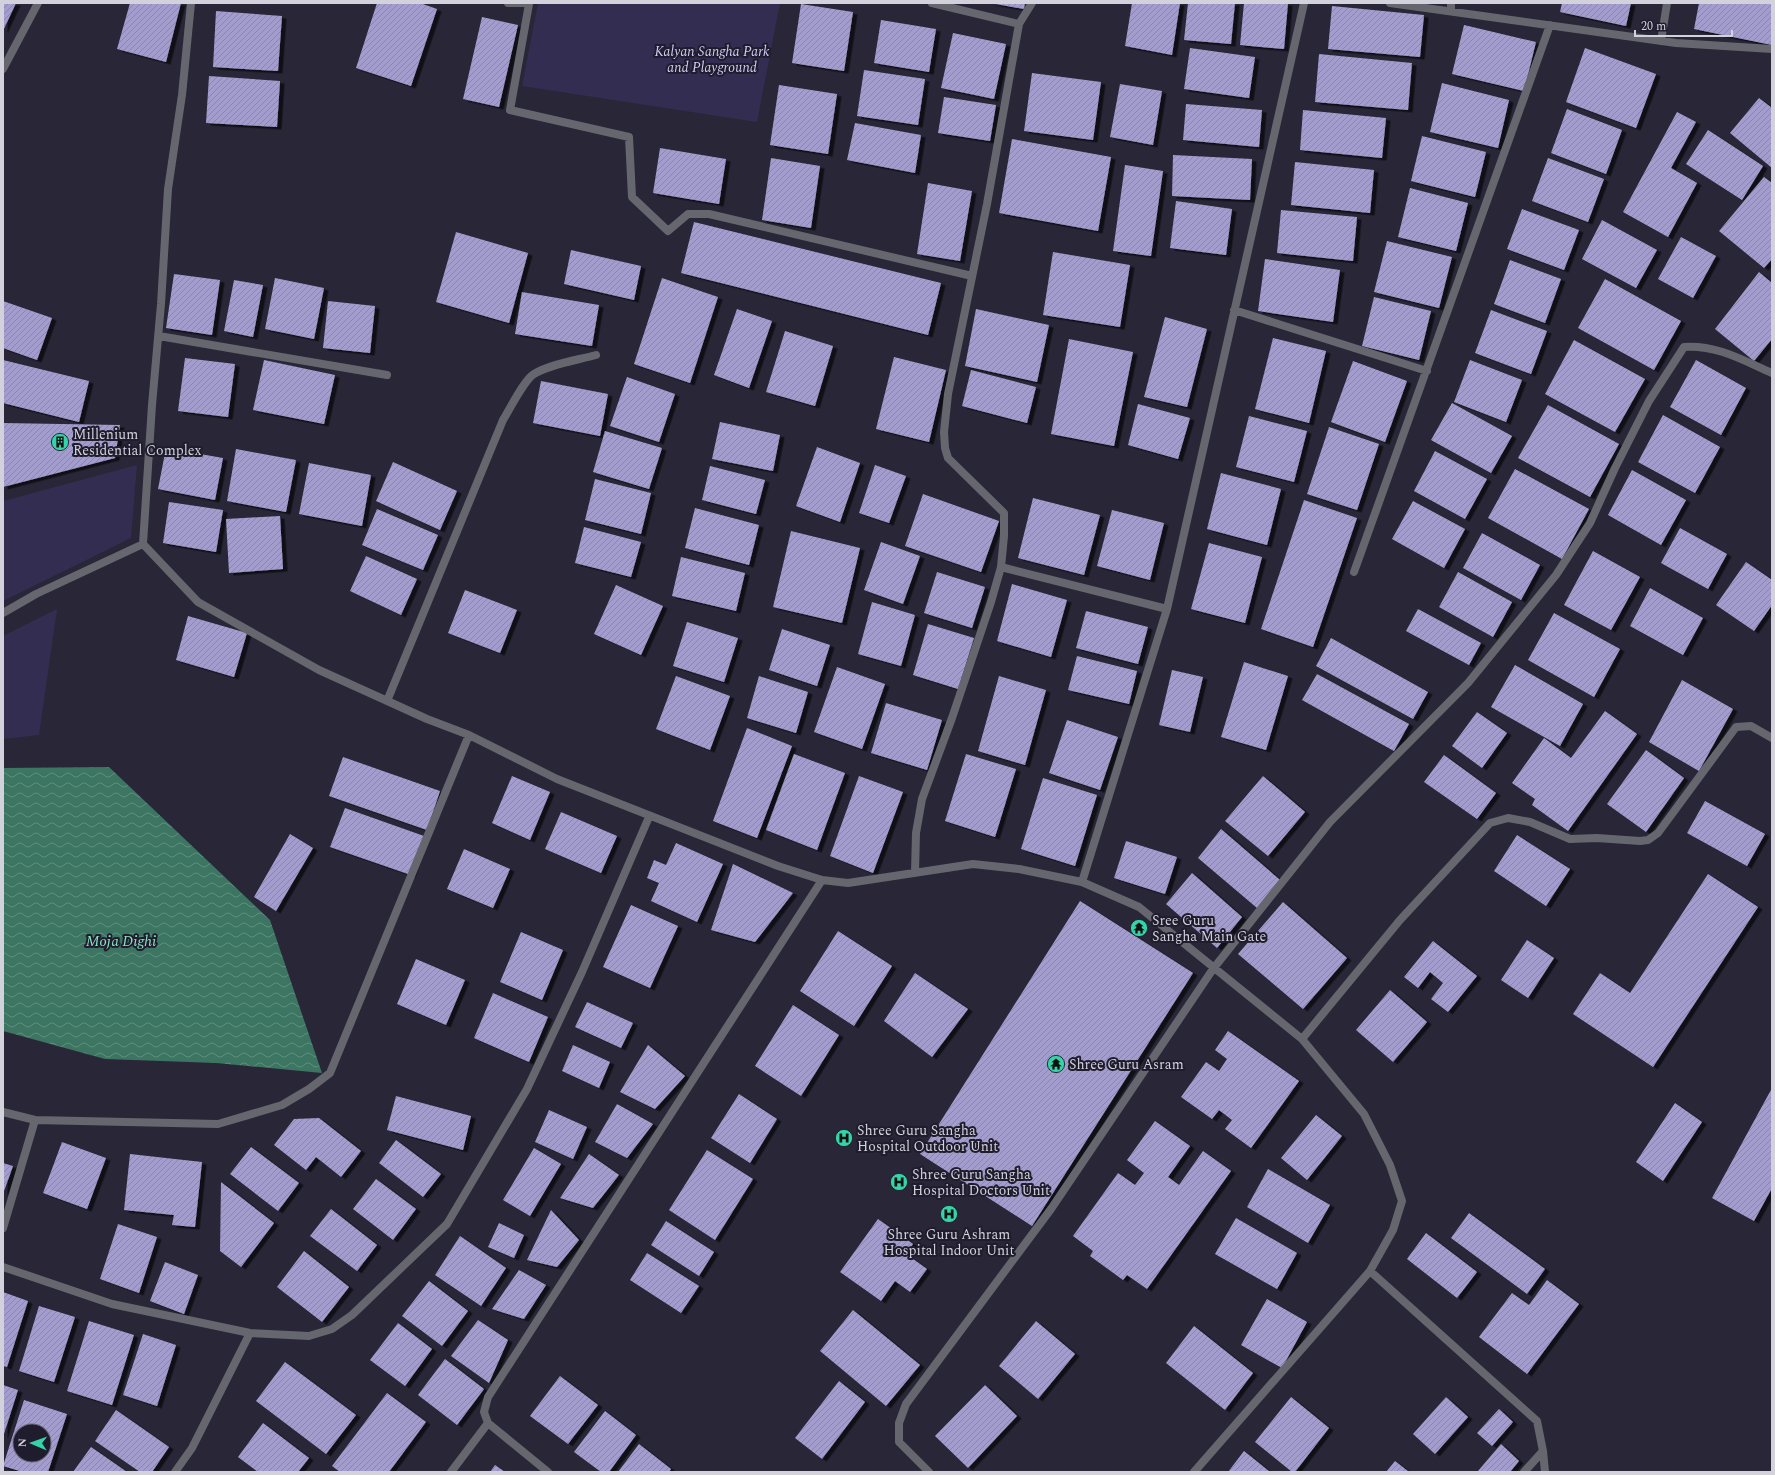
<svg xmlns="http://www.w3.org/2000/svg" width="1775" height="1475" viewBox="0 0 1775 1475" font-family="Spectral,serif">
	<defs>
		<pattern id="water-waves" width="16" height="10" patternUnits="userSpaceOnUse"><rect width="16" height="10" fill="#3c7561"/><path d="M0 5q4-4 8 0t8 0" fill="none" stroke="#608e7e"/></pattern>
		<pattern id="building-hatch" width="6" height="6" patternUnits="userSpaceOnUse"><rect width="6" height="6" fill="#a39dcd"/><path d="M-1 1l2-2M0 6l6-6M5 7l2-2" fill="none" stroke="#8a86aa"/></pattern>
		<filter id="shadow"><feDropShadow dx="4.5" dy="2.5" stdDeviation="0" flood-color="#0009"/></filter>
	</defs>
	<rect width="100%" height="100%" fill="#282637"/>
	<!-- green -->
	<path fill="#342d52" d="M538,3H780L757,122L522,86Z
		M137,465L131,538L3,601V501Z
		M57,609L39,735L3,739V636Z"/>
	<!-- water -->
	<path fill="url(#water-waves)" d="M109,767L270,920L322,1073L216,1063L105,1059L3,1031V768Z"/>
	<!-- building -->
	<path fill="url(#building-hatch)" fill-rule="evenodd" filter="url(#shadow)" d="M3,3H16L3,31Z
		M130,3H181L166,62L117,49Z
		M377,3H420L437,9L411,86L356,68Z
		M990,3H1025L1024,9Z
		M1132,3H1180L1172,55L1125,46Z
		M1188,3H1235L1231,44L1184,40Z
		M1244,3H1288L1284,49L1240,45Z
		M1562,3H1631L1626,26L1560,12Z
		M1699,3H1772V45L1694,29Z
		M801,4L853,12L844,71L792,63Z
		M1332,6L1424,15L1420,57L1328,49Z
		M216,11L282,16L278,71L213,67Z
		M482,17L518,25L499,107L463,99Z
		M881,20L936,29L929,72L874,63Z
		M1464,25L1536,42L1524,91L1452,74Z
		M953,33L1006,44L994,99L941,88Z
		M1190,48L1255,57L1249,98L1184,89Z
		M1585,48L1656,74L1636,128L1566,102Z
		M1319,54L1412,63L1408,110L1315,102Z
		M864,70L925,79L918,125L857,116Z
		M1032,73L1101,82L1093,140L1024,131Z
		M209,76L280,81L277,127L206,123Z
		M1442,83L1509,100L1498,148L1430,132Z
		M1120,84L1162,91L1153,145L1110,137Z
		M779,85L837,94L828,154L770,145Z
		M944,97L996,105L990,141L938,133Z
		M1759,98L1772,108V168L1730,133Z
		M1186,104L1262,110L1259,147L1183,140Z
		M1567,109L1622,130L1606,174L1551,153Z
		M1303,110L1386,118L1382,158L1300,150Z
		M1677,112L1696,122L1671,168L1697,183L1668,237L1623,212Z
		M855,123L921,135L915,173L847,160Z
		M1708,130L1763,166L1742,200L1686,164Z
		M1422,136L1486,152L1475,197L1411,181Z
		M1012,139L1111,157L1098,231L999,213Z
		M660,148L726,159L719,204L653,193Z
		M1173,155L1252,159L1250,200L1172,196Z
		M771,158L820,166L811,228L762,220Z
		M1548,158L1604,179L1588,222L1532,201Z
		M1295,162L1374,170L1370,213L1291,205Z
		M1125,165L1163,171L1151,256L1113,251Z
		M1764,177L1772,183V259L1764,268L1719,231Z
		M928,183L972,191L960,261L917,254Z
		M1410,188L1468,203L1456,251L1398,237Z
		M1176,201L1232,209L1226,255L1170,248Z
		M1522,209L1579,230L1564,270L1507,249Z
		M1281,210L1357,217L1353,261L1277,253Z
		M1602,220L1657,250L1636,288L1582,259Z
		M694,222L941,283L928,335L681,273Z
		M456,232L528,253L509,323L436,302Z
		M1681,237L1716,256L1693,298L1658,279Z
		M1387,241L1452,257L1439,308L1374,292Z
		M571,250L641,266L634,300L564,284Z
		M1053,252L1130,265L1120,327L1043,315Z
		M1265,259L1340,270L1333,322L1258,311Z
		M1510,260L1561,279L1545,323L1494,304Z
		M1759,272L1772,283V339L1754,361L1715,329Z
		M174,274L220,280L212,335L166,328Z
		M275,278L324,288L314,339L265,329Z
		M662,278L718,297L690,383L634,364Z
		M1605,279L1681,321L1654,370L1578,328Z
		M234,280L263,285L253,337L224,331Z
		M522,292L599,305L592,346L515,334Z
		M1374,297L1431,311L1419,360L1362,346Z
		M3,301L52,318L37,360L3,348Z
		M328,301L375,306L370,353L323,348Z
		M737,309L772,321L749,388L714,375Z
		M976,309L1049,325L1037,382L965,366Z
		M1491,310L1547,331L1531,374L1475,353Z
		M1165,317L1207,329L1187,407L1144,397Z
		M785,331L833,346L815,406L766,392Z
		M1273,338L1326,351L1309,423L1255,409Z
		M1069,339L1133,352L1114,446L1051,434Z
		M1574,340L1645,379L1615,432L1545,394Z
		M894,357L946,370L929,442L876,429Z
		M185,358L235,364L228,417L178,411Z
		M3,360L89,381L79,422L3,403Z
		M264,360L335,375L324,424L253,410Z
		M1470,360L1522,380L1506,422L1454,402Z
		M1696,360L1746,388L1721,435L1670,407Z
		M1353,361L1407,381L1385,442L1331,422Z
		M971,370L1036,387L1027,423L962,406Z
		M627,377L675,394L659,442L610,426Z
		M541,381L608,394L600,436L533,423Z
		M1452,403L1512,436L1491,473L1431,440Z
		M1138,404L1190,418L1178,459L1128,445Z
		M1548,405L1619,444L1590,497L1518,458Z
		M1663,415L1720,447L1695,493L1638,462Z
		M1249,416L1307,431L1294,482L1236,467Z
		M720,422L780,435L773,471L712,459Z
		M3,423L120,425L115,458L3,487Z
		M1329,427L1379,444L1357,510L1307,494Z
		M605,431L662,448L649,489L593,472Z
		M817,447L860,463L840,522L796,506Z
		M166,448L223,458L215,500L158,489Z
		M236,449L296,460L286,512L227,501Z
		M1435,451L1487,479L1465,519L1414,491Z
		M393,462L457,491L440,530L376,501Z
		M309,463L371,475L362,526L299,514Z
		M875,465L906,476L889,523L859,513Z
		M710,466L765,480L756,514L702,500Z
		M1515,469L1589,509L1562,559L1488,518Z
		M1632,470L1686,500L1661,545L1608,515Z
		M1221,473L1281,489L1267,545L1207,529Z
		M595,479L651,493L641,534L585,520Z
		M923,494L999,521L981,572L905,546Z
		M1033,498L1100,515L1084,575L1018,558Z
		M1304,500L1357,518L1313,647L1261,629Z
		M1413,501L1465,529L1444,568L1392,539Z
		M169,502L223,510L216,552L163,543Z
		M695,508L759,525L749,565L685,548Z
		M377,509L438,535L423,570L362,545Z
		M1112,510L1164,523L1150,580L1097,566Z
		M280,516L283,569L229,573L226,519Z
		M584,527L641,542L631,577L575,563Z
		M1680,528L1727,554L1708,589L1661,563Z
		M791,531L860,548L842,623L773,607Z
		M1482,533L1540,565L1521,600L1463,568Z
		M881,542L920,556L903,604L864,590Z
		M1209,543L1262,557L1245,623L1191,609Z
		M1593,551L1640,577L1611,630L1564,605Z
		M366,556L417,579L401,615L350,591Z
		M681,557L745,573L736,611L672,596Z
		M1746,562L1772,580V605L1754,631L1716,605Z
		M937,572L985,587L972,628L924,613Z
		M1458,572L1512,602L1493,637L1439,607Z
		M1012,584L1067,600L1051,657L997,641Z
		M616,585L663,606L641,655L594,634Z
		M1650,588L1703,618L1683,655L1630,626Z
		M465,590L517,610L500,653L448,633Z
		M872,602L915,615L901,666L858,654Z
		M1418,609L1481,643L1469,665L1406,631Z
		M1086,611L1148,627L1138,664L1076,648Z
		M1554,613L1620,649L1594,697L1528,660Z
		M188,616L247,633L234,677L176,660Z
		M687,622L738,638L724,682L673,666Z
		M928,624L974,638L958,689L913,675Z
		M782,629L830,645L817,686L769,670Z
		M1331,638L1428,692L1413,719L1316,666Z
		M1077,656L1137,671L1129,704L1068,690Z
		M1244,662L1288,676L1266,750L1221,737Z
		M1515,665L1583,704L1560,746L1491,707Z
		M837,667L885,684L862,749L814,732Z
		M1172,670L1203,677L1190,732L1159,725Z
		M1317,674L1409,724L1394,751L1302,700Z
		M676,676L730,696L710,750L656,729Z
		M759,676L808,692L796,733L747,718Z
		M999,676L1046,690L1025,765L978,751Z
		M1682,680L1733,709L1699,771L1649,742Z
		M886,703L942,720L927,770L871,753Z
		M1605,711L1637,734L1568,831L1532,805L1535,799L1512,783L1544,738L1571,758Z
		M1477,712L1507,733L1482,768L1452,746Z
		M1067,720L1118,737L1100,790L1049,773Z
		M747,728L792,746L757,838L713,821Z
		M1646,750L1684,778L1646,832L1607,804Z
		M794,754L845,773L817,850L766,830Z
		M966,754L1016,769L995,837L945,821Z
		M1444,755L1496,793L1477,819L1424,782Z
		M343,757L440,791L427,830L329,796Z
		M512,776L550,792L530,840L492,823Z
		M859,776L903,792L873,873L830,856Z
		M1263,776L1305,812L1268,856L1225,821Z
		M1043,778L1097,795L1075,866L1021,849Z
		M1705,801L1765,834L1747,866L1687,833Z
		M345,808L424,836L411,875L330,847Z
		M561,812L617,836L601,873L545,849Z
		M1221,829L1280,880L1257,908L1198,858Z
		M290,834L313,848L276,911L254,897Z
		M1517,835L1570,869L1546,906L1494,871Z
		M1126,841L1177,857L1165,894L1114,878Z
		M676,843L723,864L697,922L651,901L659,883L647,878L654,860L666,865Z
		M464,849L510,869L493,908L447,889Z
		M733,864L793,893L755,942L711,930Z
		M1192,873L1242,917L1217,948L1166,904Z
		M1708,874L1758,907L1653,1067L1573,1014L1600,973L1630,993Z
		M1080,901L1193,973L1032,1226L920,1154Z
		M1283,902L1347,958L1303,1009L1238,954Z
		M631,905L678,926L650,988L603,967Z
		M838,931L892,966L854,1026L800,991Z
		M521,932L563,950L542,1000L500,982Z
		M1527,940L1554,958L1528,998L1501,980Z
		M1433,941L1477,976L1448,1012L1431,999L1443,983L1430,972L1418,988L1404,977Z
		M416,959L465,980L446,1025L397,1004Z
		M915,973L968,1009L932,1057L884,1021Z
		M1390,990L1427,1022L1393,1062L1356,1030Z
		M493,993L548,1017L529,1062L474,1038Z
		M587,1002L633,1023L621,1048L575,1027Z
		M793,1005L839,1035L801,1096L755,1066Z
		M1228,1031L1299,1081L1251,1148L1225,1129L1232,1120L1219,1110L1212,1119L1181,1097L1206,1062L1219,1071L1227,1059L1215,1050Z
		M573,1045L610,1062L599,1088L562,1071Z
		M648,1045L685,1076L655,1109L620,1092Z
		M1772,1088V1188L1754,1221L1712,1198Z
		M739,1094L777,1119L750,1163L711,1138Z
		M396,1096L471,1116L463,1150L387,1130Z
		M1675,1103L1702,1122L1663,1181L1636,1162Z
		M617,1104L653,1124L627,1158L595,1142Z
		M549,1110L587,1127L573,1159L535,1142Z
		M1316,1115L1342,1136L1307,1180L1281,1158Z
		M319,1118L361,1151L341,1177L316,1157L306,1170L274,1145L294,1119Z
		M1155,1121L1190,1146L1168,1177L1179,1185L1203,1151L1231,1171L1147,1289L1127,1275L1123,1280L1090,1256L1093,1251L1073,1236L1118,1173L1135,1185L1144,1173L1127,1160Z
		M396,1140L441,1174L423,1197L379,1163Z
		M62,1142L106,1158L87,1209L43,1193Z
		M251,1147L299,1183L278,1211L230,1174Z
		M534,1148L561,1164L530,1216L503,1200Z
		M707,1150L753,1179L715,1240L669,1210Z
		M130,1154L202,1162L195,1227L172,1225L174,1215L124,1210Z
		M589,1154L619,1175L593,1208L560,1198Z
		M3,1163L13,1166L3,1194Z
		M1268,1169L1330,1205L1308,1243L1247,1207Z
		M376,1179L416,1209L393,1240L353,1209Z
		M221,1182L274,1223L241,1267L220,1251Z
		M331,1209L377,1245L357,1271L310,1236Z
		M551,1210L579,1240L557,1267L527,1260Z
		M1469,1213L1545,1269L1527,1294L1451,1238Z
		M1236,1218L1297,1253L1277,1289L1215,1254Z
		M878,1219L913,1244L906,1254L927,1269L910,1292L895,1281L881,1301L840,1272Z
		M666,1221L714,1252L699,1276L651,1245Z
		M499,1223L524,1235L514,1258L488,1247Z
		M118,1224L157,1237L139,1293L100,1279Z
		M1426,1233L1477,1272L1457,1298L1407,1259Z
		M460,1236L506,1268L481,1306L435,1275Z
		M304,1251L349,1287L322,1322L277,1287Z
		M647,1253L699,1286L681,1313L630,1280Z
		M165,1262L198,1275L184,1314L150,1301Z
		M519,1270L546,1285L524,1319L492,1309Z
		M1547,1280L1579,1304L1527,1374L1479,1337L1512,1293L1529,1305Z
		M429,1281L468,1311L442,1346L402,1316Z
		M3,1292L28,1301L7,1367L3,1366Z
		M1267,1299L1307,1322L1282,1368L1241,1345Z
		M39,1306L75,1317L54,1382L19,1371Z
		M853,1310L920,1365L886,1406L820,1351Z
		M478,1320L508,1340L489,1383L451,1356Z
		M89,1321L134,1335L112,1405L67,1391Z
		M1036,1321L1075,1354L1038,1399L999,1366Z
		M398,1323L432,1349L405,1386L370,1360Z
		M1194,1326L1253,1373L1225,1410L1166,1363Z
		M143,1334L176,1345L157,1406L123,1395Z
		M445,1359L484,1389L457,1425L418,1395Z
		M285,1362L356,1415L326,1454L256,1401Z
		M560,1376L598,1405L568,1444L530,1416Z
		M839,1381L865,1402L822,1459L795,1438Z
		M3,1385L18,1390L3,1437Z
		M985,1385L1017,1416L968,1468L935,1436Z
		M387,1393L426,1422L389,1472H340L332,1466Z
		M1291,1397L1329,1428L1295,1472H1292L1255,1442Z
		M1446,1397L1468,1417L1435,1454L1413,1434Z
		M24,1400L67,1414L48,1472H23L3,1466ZM20,1431H44V1455H20Z
		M1499,1409L1513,1422L1492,1446L1477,1433Z
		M116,1410L169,1447L152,1472H140L95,1441Z
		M605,1411L636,1435L609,1472H601L574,1452Z
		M263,1423L309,1458L298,1472H258L238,1457Z
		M639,1444L671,1469L669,1472H618Z
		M1501,1444L1519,1461L1510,1472H1480L1478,1471Z
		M91,1447L127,1472H73Z
		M1244,1451L1270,1472H1228Z
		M1395,1461L1409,1472H1386Z
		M495,1465L505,1472H490Z"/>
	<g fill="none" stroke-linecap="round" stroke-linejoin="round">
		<!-- street -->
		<path stroke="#66666e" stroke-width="8" d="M191,3L182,95L168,189L161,304L152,405L143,544L198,602L319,670L427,719L469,735L557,779L778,866L822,880L848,883L973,864L1019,869L1082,882L1139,907L1302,1039L1364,1114L1390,1165L1402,1201L1393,1230L1370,1271L1537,1421L1543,1451
			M508,3H529
			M932,3L1019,24
			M1390,3L1676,43L1772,49
			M529,4L510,110L629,137L632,197L668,231L688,214H709L972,276
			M1451,11V3
			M1661,41L1667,3
			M3,69L38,3
			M1234,310L1427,371
			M159,336L387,375
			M1001,567L1167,609
			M1354,572L1550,25
			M3,613L36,594L143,544
			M387,701L503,420C510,409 524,380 534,374C550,364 578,360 596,355
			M915,872L916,833L922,799L952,718L991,602L1001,567L1004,536V513L948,458L945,448L944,432L948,394L987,204L1019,24L1032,3
			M1082,882L1167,609L1304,3
			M1302,1039L1400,920L1490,823L1508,818L1530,822L1570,839L1597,838L1640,841L1648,840L1658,833L1736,727L1751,726L1772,738
			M3,1112L35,1120L218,1124L282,1105L309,1089L330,1073L469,735
			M3,1228L35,1120
			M3,1267L112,1304L250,1333L309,1336L332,1329L352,1315L447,1224L527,1089L582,972L649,817
			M175,1472L192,1448L250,1333
			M451,1472L488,1423
			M548,1472L488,1423L484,1412L488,1397L822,880
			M929,1472L899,1442V1423L906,1404L1051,1209L1213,969L1330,822L1468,683L1556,575L1590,523L1615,468L1649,401L1684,347C1718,345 1742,360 1772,373
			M1194,1472L1370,1271
			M1524,1472L1543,1451L1545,1472"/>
	</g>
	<!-- icons -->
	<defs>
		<symbol id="building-disc" viewBox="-11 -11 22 22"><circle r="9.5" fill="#34d4a8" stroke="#1f1c2d"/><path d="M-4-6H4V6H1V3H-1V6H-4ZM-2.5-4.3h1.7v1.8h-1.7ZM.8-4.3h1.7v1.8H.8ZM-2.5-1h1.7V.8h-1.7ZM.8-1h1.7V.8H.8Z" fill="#111"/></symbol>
		<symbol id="temple-disc" viewBox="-11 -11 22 22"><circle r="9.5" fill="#34d4a8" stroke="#1f1c2d"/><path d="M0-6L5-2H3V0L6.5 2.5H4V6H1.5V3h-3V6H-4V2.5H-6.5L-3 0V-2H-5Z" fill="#111"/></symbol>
		<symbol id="hospital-disc" viewBox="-11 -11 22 22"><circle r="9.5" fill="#34d4a8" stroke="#1f1c2d"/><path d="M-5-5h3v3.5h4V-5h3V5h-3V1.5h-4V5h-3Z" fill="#111"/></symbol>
	</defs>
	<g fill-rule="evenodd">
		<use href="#building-disc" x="50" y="432" width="20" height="20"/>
		<use href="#temple-disc" x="1129" y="918" width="20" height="20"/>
		<use href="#temple-disc" x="1046" y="1054" width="20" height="20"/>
		<use href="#hospital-disc" x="834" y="1128" width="20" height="20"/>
		<use href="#hospital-disc" x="889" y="1172" width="20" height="20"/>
		<use href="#hospital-disc" x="939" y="1204" width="20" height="20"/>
	</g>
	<g text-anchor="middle" stroke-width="4" stroke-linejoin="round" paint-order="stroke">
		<!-- park labels -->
		<g font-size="14" font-style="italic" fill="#d0cbf6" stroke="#1f1c2d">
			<text x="712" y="56">Kalyan Sangha Park<tspan x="712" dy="16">and Playground</tspan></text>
		</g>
		<!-- poi labels -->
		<g font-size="14" fill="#d2d1dc" stroke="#1f1c2d" text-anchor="start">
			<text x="73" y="439">Millenium<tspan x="73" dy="16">Residential Complex</tspan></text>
			<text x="1152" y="925">Sree Guru<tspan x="1152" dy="16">Sangha Main Gate</tspan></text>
			<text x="1069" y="1069">Shree Guru Asram</text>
			<text x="857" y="1135">Shree Guru Sangha<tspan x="857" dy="16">Hospital Outdoor Unit</tspan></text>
			<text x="912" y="1179">Shree Guru Sangha<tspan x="912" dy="16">Hospital Doctors Unit</tspan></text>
			<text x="949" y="1239" text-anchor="middle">Shree Guru Ashram<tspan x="949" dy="16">Hospital Indoor Unit</tspan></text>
		</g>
		<!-- water labels -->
		<g font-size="15" font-style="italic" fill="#88e2c2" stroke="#1f1c2d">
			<text x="121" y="946">Moja Dighi</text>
		</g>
	</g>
	<!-- border -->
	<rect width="1775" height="1475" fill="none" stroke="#d2d1dc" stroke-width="8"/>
	<!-- north arrow -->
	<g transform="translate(32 1443) rotate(272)"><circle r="19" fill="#1f1c2d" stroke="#676473"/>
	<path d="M0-3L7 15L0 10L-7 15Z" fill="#34d4a8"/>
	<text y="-6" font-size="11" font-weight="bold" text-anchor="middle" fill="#d2d1dc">N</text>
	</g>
	<!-- scale -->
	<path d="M1635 30v6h97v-6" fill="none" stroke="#d2d1dc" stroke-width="2"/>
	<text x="1641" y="30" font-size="12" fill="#d2d1dc" stroke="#1f1c2d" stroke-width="3" paint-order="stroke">20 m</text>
</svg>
